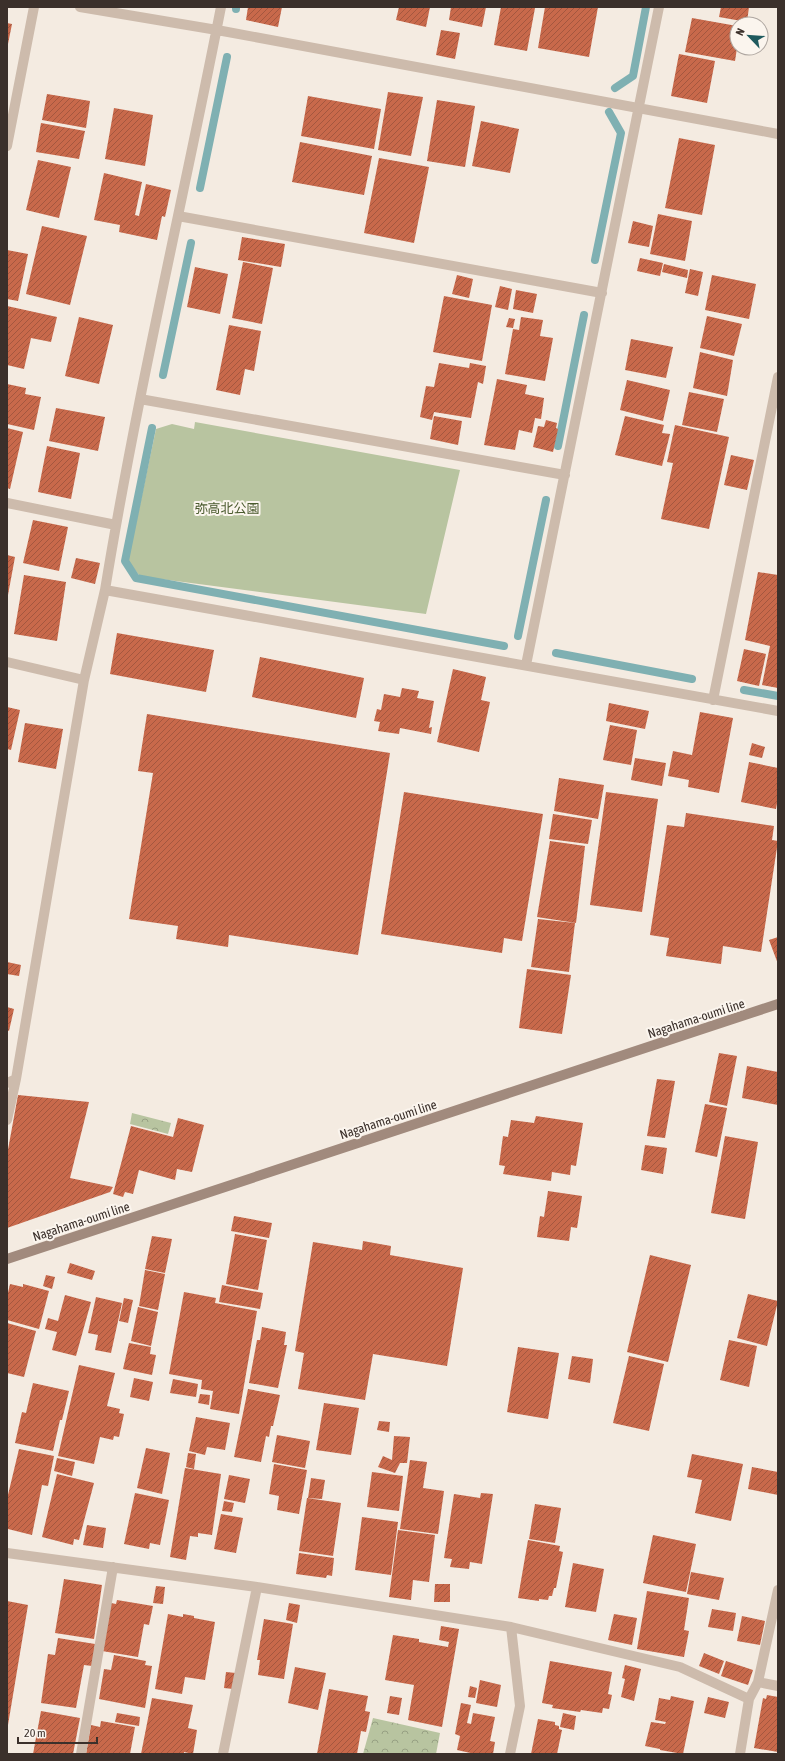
<svg xmlns="http://www.w3.org/2000/svg" width="785" height="1761" viewBox="0 0 785 1761" font-family="'Asap Condensed','Noto Sans JP',sans-serif">
	<defs>
		<pattern id="forest-crowns" width="20" height="18" patternUnits="userSpaceOnUse"><rect width="20" height="18" fill="#b8c4a0"/><path d="M2 6a3 3 0 1 1 6 0M12 15a3 3 0 1 1 6 0" fill="none" stroke="#97a083"/></pattern>
		<pattern id="building-hatch" width="6" height="6" patternUnits="userSpaceOnUse"><rect width="6" height="6" fill="#c8694b"/><path d="M-1 1l2-2M0 6l6-6M5 7l2-2" fill="none" stroke="#a4573f"/></pattern>
	</defs>
	<rect width="100%" height="100%" fill="#f4ebe1"/>
	<!-- green -->
	<path fill="#b8c4a0" d="M195,422L460,470L426,614L145,577L139,575L128,561L156,429L172,424L194,429Z"/>
	<!-- forest -->
	<path fill="url(#forest-crowns)" d="M132,1113L171,1123L168,1134L130,1124Z
		M373,1718L440,1733L436,1754H363Z"/>
	<g fill="none" stroke-linecap="round" stroke-linejoin="round">
		<!-- stream -->
		<path stroke="#7fb0b2" stroke-width="8" d="M236,9V7
			M615,88L633,76L646,7
			M200,188L227,57
			M595,260L621,133L609,112
			M163,375L191,243
			M152,428L125,561L136,578L504,646
			M558,446L584,315
			M518,636L546,500
			M556,653L692,679
			M744,690L778,696"/>
	</g>
	<!-- building -->
	<path fill="url(#building-hatch)" d="M248,7H282L278,27L246,20Z
		M399,7H430L426,27L396,20Z
		M451,7H486L482,27L449,20Z
		M501,7L535,8L527,51L494,45Z
		M545,7H598L589,57L538,48Z
		M721,7H749L747,22L719,17Z
		M692,18L737,26V48L735,61L685,52Z
		M7,23L12,24L8,44H7Z
		M441,30L460,33L455,59L436,55Z
		M679,54L715,61L707,103L671,96Z
		M388,92L423,97L411,156L378,150Z
		M47,94L90,101L86,128L42,120Z
		M308,96L381,109L374,149L301,136Z
		M437,100L475,106L465,167L427,161Z
		M114,108L153,115L145,166L105,159Z
		M481,121L519,129L510,173L472,166Z
		M41,123L85,131L79,159L36,152Z
		M679,138L715,145L702,215L665,208Z
		M300,142L372,156L364,195L292,182Z
		M379,158L429,167L414,243L364,233Z
		M38,160L71,167L59,218L26,210Z
		M104,173L142,182L135,215L139,216L146,184L171,190L165,217L162,216L157,240L119,232L120,225L94,220Z
		M658,214L692,221L685,261L650,254Z
		M633,221L653,226L649,247L628,243Z
		M42,226L87,236L70,305L26,294Z
		M242,237L285,244L281,267L238,260Z
		M7,250L28,254L18,301L7,299Z
		M640,258L663,263L660,276L637,271Z
		M243,262L273,268L262,324L232,318Z
		M664,264L688,270L687,278L662,272Z
		M195,267L228,274L220,314L187,307Z
		M690,269L703,272L698,296L685,293Z
		M457,275L473,279L469,298L452,294Z
		M712,275L756,284L749,319L705,310Z
		M500,286L512,289L508,310L495,307Z
		M516,290L537,294L533,313L513,309Z
		M444,296L492,305L482,361L433,352Z
		M7,306L57,317L51,342L31,338L24,369L7,365Z
		M707,316L742,324L734,356L700,348Z
		M79,317L113,325L99,384L65,376Z
		M521,317L543,320L540,336L553,338L545,381L505,374L513,329L519,330Z
		M509,318L515,319L513,328L506,327Z
		M229,325L261,331L254,371L245,369L240,395L216,390Z
		M631,339L673,347L666,378L625,370Z
		M700,352L733,360L727,396L693,388Z
		M439,363L469,368L470,363L486,366L483,384L478,382L471,418L434,412L432,420L420,417L426,386L434,387Z
		M497,379L527,385L525,394L544,398L541,419L535,418L532,433L519,430L515,450L484,445Z
		M627,380L670,390L663,421L620,410Z
		M7,384L26,388L25,394L41,397L34,430L7,424Z
		M689,392L724,399L717,432L682,425Z
		M56,408L105,417L98,451L49,441Z
		M434,416L462,421L458,445L430,439Z
		M625,416L664,425L662,433L670,434L662,466L615,455Z
		M546,420L557,423L556,428L558,429L553,452L533,447L538,426L544,427Z
		M675,425L729,437L709,529L661,519L673,463L667,462Z
		M7,428L23,432L10,489L7,488Z
		M47,446L80,453L71,499L38,492Z
		M731,455L754,460L747,490L724,485Z
		M33,520L68,527L59,571L23,563Z
		M7,555L15,557L8,595H7Z
		M76,558L100,563L95,584L71,578Z
		M758,572L778,575V688L762,685L770,646L745,640Z
		M24,575L66,582L57,641L14,634Z
		M117,633L214,650L206,692L110,674Z
		M744,649L766,654L759,686L737,681Z
		M260,657L364,678L356,718L252,697Z
		M453,669L486,677L481,700L490,702L479,752L437,742Z
		M402,688L419,691L417,698L434,701L429,728L432,727L431,734L400,728L399,734L378,731L380,722L374,721L377,709L381,710L384,694L400,697Z
		M609,703L649,711L645,729L606,721Z
		M7,707L20,710L11,750L7,749Z
		M700,712L733,718L719,793L688,787L689,780L668,776L673,751L692,755Z
		M147,714L390,753L358,955L229,935L228,947L176,939L178,926L129,919L153,773L138,771Z
		M25,723L63,729L56,769L18,762Z
		M610,725L637,730L631,765L603,760Z
		M752,743L765,747L762,758L749,755Z
		M635,758L666,763L662,786L631,780Z
		M749,762L778,768V798L776,809L741,802Z
		M559,778L604,785L598,819L554,811Z
		M404,792L543,814L522,941L504,938L502,953L381,934Z
		M606,792L658,799L642,912L590,905Z
		M686,813L774,826L772,840L778,841L761,952L723,946L721,964L666,956L669,938L650,935L667,825L684,827Z
		M553,814L592,820L588,844L549,839Z
		M550,841L585,846L576,923L537,917Z
		M538,919L575,923L569,972L531,967Z
		M778,937V964L769,940Z
		M7,962L21,965L19,976L7,974Z
		M527,969L571,975L562,1034L519,1028Z
		M7,1007L14,1009L9,1031L7,1030Z
		M719,1053L737,1056L727,1106L709,1102Z
		M747,1066L778,1072V1105L742,1098Z
		M657,1079L675,1081L665,1138L647,1136Z
		M18,1095L89,1102L70,1178L113,1187L110,1192L7,1228V1155Z
		M705,1104L727,1108L717,1157L695,1152Z
		M536,1116L583,1123L576,1166L571,1165L570,1175L552,1172L551,1181L503,1174L505,1166L499,1165L503,1136L508,1137L511,1120L534,1123Z
		M178,1118L204,1125L192,1172L177,1169L175,1180L139,1170L133,1194L125,1192L123,1197L113,1194L131,1126L173,1137Z
		M725,1136L758,1142L745,1219L711,1213Z
		M645,1145L667,1148L663,1174L641,1170Z
		M548,1191L582,1196L577,1228L571,1227L569,1241L537,1237L540,1216L544,1217Z
		M234,1216L272,1223L269,1238L231,1231Z
		M235,1234L267,1240L258,1290L226,1284Z
		M152,1236L172,1239L165,1273L145,1269Z
		M363,1241L391,1246L390,1255L463,1268L447,1366L373,1354L365,1400L298,1389L304,1353L295,1351L313,1242L362,1250Z
		M650,1255L691,1265L668,1362L627,1352Z
		M70,1263L95,1271L92,1280L67,1273Z
		M145,1270L165,1274L158,1310L139,1306Z
		M46,1275L55,1277L52,1289L43,1286Z
		M10,1284L23,1287V1284L49,1291L39,1329L7,1320V1297Z
		M222,1285L263,1293L260,1309L219,1302Z
		M184,1292L216,1298L215,1303L257,1311L239,1414L210,1409L213,1391L201,1389L202,1380L169,1374Z
		M748,1294L778,1301L767,1346L737,1338Z
		M65,1295L91,1302L76,1356L52,1350L57,1332L45,1329L48,1318L58,1321Z
		M96,1297L122,1303L111,1353L95,1350L98,1335L88,1333Z
		M124,1298L133,1300L128,1323L119,1321Z
		M138,1307L158,1312L151,1346L131,1341Z
		M7,1323L36,1331L24,1377L7,1373Z
		M262,1327L286,1332L284,1345H287L278,1388L249,1383L257,1340H260Z
		M729,1340L757,1346L749,1387L720,1380Z
		M129,1343L151,1347L150,1354L156,1355L152,1375L123,1369Z
		M518,1347L559,1353L548,1419L507,1412Z
		M572,1356L593,1359L590,1383L568,1379Z
		M629,1356L664,1364L649,1431L613,1423Z
		M79,1365L115,1373L107,1406L120,1409L119,1413L124,1414L119,1437L114,1436L113,1440L100,1437L94,1464L58,1456Z
		M134,1378L153,1382L149,1401L130,1397Z
		M173,1379L198,1384L196,1397L170,1393Z
		M33,1383L69,1391L62,1420H60L53,1451L15,1443L22,1412L26,1413Z
		M248,1389L280,1395L273,1426H271L269,1437L266,1436L261,1462L234,1457Z
		M200,1394L210,1395L209,1405L198,1403Z
		M324,1403L359,1408L351,1455L316,1450Z
		M196,1417L230,1423L225,1450L207,1447L205,1455L189,1451Z
		M379,1421L390,1422L389,1432L377,1430Z
		M277,1435L310,1441L305,1468L272,1462Z
		M394,1436L410,1437L407,1463H400L395,1473L378,1467L383,1456L392,1460Z
		M146,1448L170,1453L162,1494L137,1488Z
		M19,1449L54,1456L48,1486L42,1485L32,1535L8,1529L7,1525V1499Z
		M188,1453L196,1454L194,1469L186,1467Z
		M692,1454L743,1464L731,1521L695,1513L702,1480L687,1477Z
		M57,1458L75,1462L72,1476L54,1471Z
		M410,1460L427,1462L423,1488L444,1491L438,1534L400,1529Z
		M274,1464L307,1470L299,1514L277,1510L279,1496L269,1494Z
		M752,1467L778,1472V1495L748,1489Z
		M185,1468L221,1474L212,1535L198,1533V1537L190,1536L186,1560L170,1557Z
		M372,1472L403,1476L399,1511L367,1507Z
		M57,1474L94,1483L79,1540L74,1539L73,1545L42,1537Z
		M229,1475L250,1479L245,1503L224,1499Z
		M311,1478L325,1480L322,1499L308,1498Z
		M135,1493L169,1500L160,1545L150,1543L149,1549L124,1544Z
		M481,1493L493,1494L482,1564L470,1562L469,1569L450,1567L452,1559L444,1558L454,1494L480,1498Z
		M307,1498L341,1503L333,1556L299,1551Z
		M224,1501L234,1503L232,1512L222,1511Z
		M535,1504L561,1508L555,1543L529,1539Z
		M221,1514L243,1518L236,1553L214,1549Z
		M362,1517L398,1522L391,1575L355,1570Z
		M87,1525L106,1528L103,1548L83,1545Z
		M398,1530L435,1535L429,1582L413,1580L411,1600L389,1597Z
		M653,1535L696,1544L686,1592L643,1583Z
		M528,1540L560,1546L559,1551L563,1552L556,1588H554L552,1596H549L548,1600L539,1599V1601L518,1598Z
		M299,1553L334,1558L332,1576L327,1575L326,1578L296,1574Z
		M573,1563L604,1569L596,1612L565,1607Z
		M691,1572L724,1578L719,1600L687,1594Z
		M64,1579L102,1585L94,1639L55,1633Z
		M435,1584H450V1602H434Z
		M156,1586L165,1587L163,1604L153,1603Z
		M647,1591L689,1598L684,1630L689,1631L684,1657L637,1649Z
		M117,1600L153,1606L149,1625L144,1624L138,1657L102,1651L111,1603L116,1604Z
		M7,1601L28,1605L8,1725H7Z
		M289,1603L300,1605L297,1623L286,1620Z
		M712,1609L736,1613L733,1631L708,1627Z
		M168,1614L183,1617V1614L194,1616V1618L215,1622L205,1680L185,1677L182,1694L155,1689Z
		M614,1614L637,1618L632,1645L608,1640Z
		M742,1616L765,1621L760,1645L737,1641Z
		M264,1619L293,1624L284,1679L258,1675L260,1660H257Z
		M441,1626L459,1629L442,1727L408,1720L414,1685L385,1680L393,1635L419,1639V1642L448,1647L449,1642L439,1640Z
		M58,1638L95,1644L92,1666L84,1665L76,1708L41,1703L48,1654L55,1655Z
		M704,1653L724,1661L719,1674L699,1666Z
		M114,1655L146,1661L145,1665L152,1666L145,1708L99,1699L104,1669L111,1670Z
		M550,1661L612,1672L608,1694L612,1695L609,1709L603,1708L602,1713L581,1710L580,1712L552,1708L553,1705L542,1703Z
		M726,1661L753,1670L748,1685L721,1676Z
		M625,1665L641,1669L634,1701L621,1697L625,1679L622,1678Z
		M295,1667L326,1673L318,1710L288,1703Z
		M226,1672L236,1673L233,1689L224,1688Z
		M480,1680L501,1685L497,1707L476,1703Z
		M470,1686L477,1688L475,1698L468,1697Z
		M329,1689L368,1696L365,1711L370,1712L366,1732L361,1731L357,1754H317Z
		M767,1695L778,1697V1752L754,1748L763,1698L766,1699Z
		M390,1696L402,1698L399,1715L387,1713Z
		M671,1696L694,1701L683,1754L660,1750V1749L645,1746L651,1722L665,1724L666,1722L655,1720L659,1698L670,1700Z
		M708,1697L729,1702L725,1718L704,1713Z
		M152,1698L193,1705L188,1728L197,1730L193,1754L184,1752V1754H141Z
		M461,1703L471,1705L467,1723L471,1724L473,1713L495,1717L490,1741L495,1742L493,1754H475L457,1750L460,1736L455,1734Z
		M41,1711L80,1718L73,1754H33Z
		M117,1713L140,1717L139,1726L115,1722Z
		M563,1713L576,1716L574,1730L560,1727Z
		M538,1719L555,1722V1725L559,1726V1729L562,1730L557,1754H531Z
		M101,1721L135,1727L130,1754H86L91,1725L100,1727Z"/>
	<g fill="none" stroke-linecap="round" stroke-linejoin="round">
		<!-- minor -->
		<path stroke="#cdbbac" stroke-width="10" d="M80,7L217,30L778,134
			M7,146L34,7
			M178,216L602,293
			M140,399L565,475
			M7,503L116,525
			M105,590C137,394 183,201 221,7
			M7,662L84,680
			M526,665L659,7
			M713,700L778,377
			M16,1079L84,680L105,590L778,711
			M7,1083L16,1079L7,1120
			M7,1553L257,1587L511,1627L680,1667L749,1699
			M758,1682L778,1686
			M81,1754L113,1567
			M223,1754L257,1587
			M510,1754L520,1706L511,1627
			M740,1754L749,1699L758,1682L778,1590"/>
		<!-- secondary -->
		<path stroke="#a18a7d" stroke-width="10" d="M7,1259L778,1004"/>
	</g>
	<g text-anchor="middle" stroke-width="4" stroke-linejoin="round" paint-order="stroke">
		<!-- park labels -->
		<g font-size="13" fill="#4a5a2e" stroke="#fbf5ee">
			<text x="227" y="513">弥高北公園</text>
		</g>
		<!-- street labels -->
		<g font-size="13" fill="#3b302b" stroke="#fbf5ee">
			<text transform="translate(696 1018) rotate(-18)" y="5">Nagahama-oumi line</text>
			<text transform="translate(388 1119) rotate(-18)" y="5">Nagahama-oumi line</text>
			<text transform="translate(81 1221) rotate(-18)" y="5">Nagahama-oumi line</text>
		</g>
	</g>
	<!-- border -->
	<rect width="785" height="1761" fill="none" stroke="#3b302b" stroke-width="16"/>
	<!-- north arrow -->
	<g transform="translate(749 36) rotate(295)"><circle r="19" fill="#fbf5ee" stroke="#aea6a0"/>
	<path d="M0-3L7 15L0 10L-7 15Z" fill="#1f5a5e"/>
	<text y="-6" font-size="11" font-weight="bold" text-anchor="middle" fill="#3b302b">N</text>
	</g>
	<!-- scale -->
	<path d="M18 1737v6h79v-6" fill="none" stroke="#3b302b" stroke-width="2"/>
	<text x="24" y="1737" font-size="12" fill="#3b302b" stroke="#fbf5ee" stroke-width="3" paint-order="stroke">20 m</text>
</svg>
